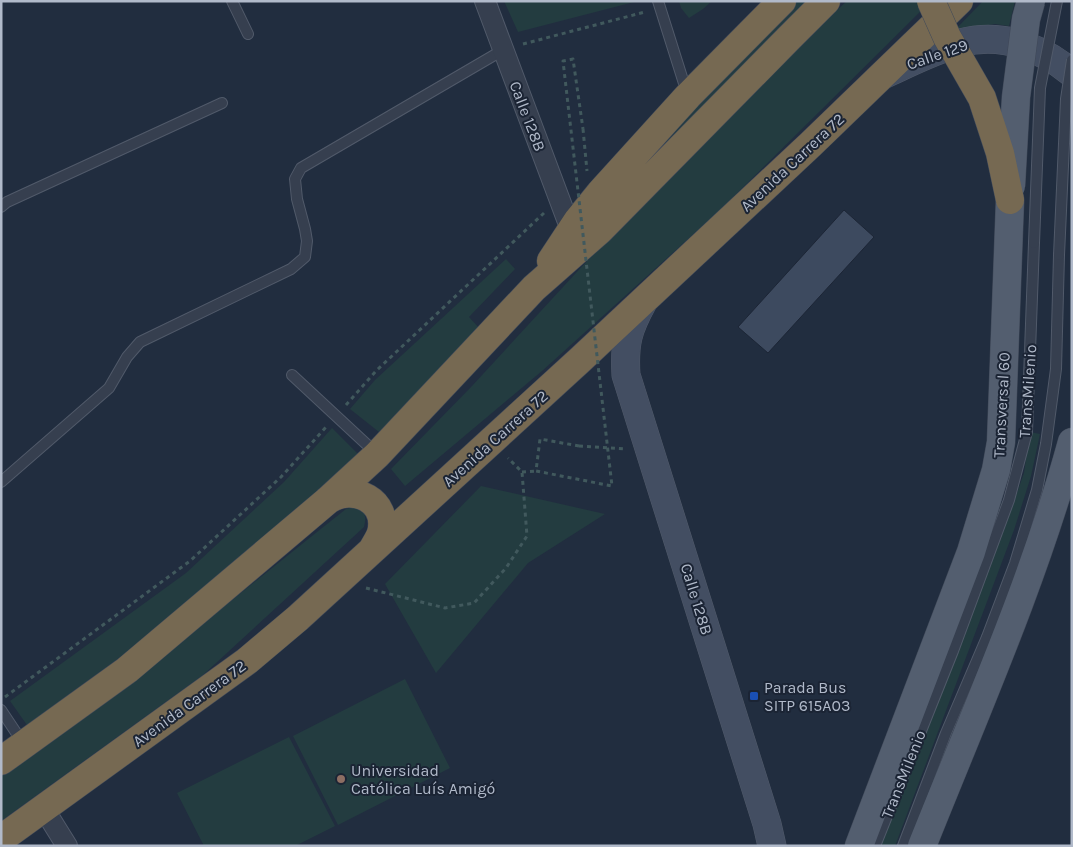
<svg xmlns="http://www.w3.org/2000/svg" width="1073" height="847" viewBox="0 0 1073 847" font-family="Karla,sans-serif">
	<rect width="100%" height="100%" fill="#212d3f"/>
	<!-- green -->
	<path fill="#233c40" d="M504,1H638L518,32Z
		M679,1H712L703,9L689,18L681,8Z
		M798,1H815L631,182L626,177Z
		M847,1H931L718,212L542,371L405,486L391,469L472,386L644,199L805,39Z
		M983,1H1015L1009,26L995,24L955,30Z
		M506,259L515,269L469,317L480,329L379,432L350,409L375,380Z
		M332,428L359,455L185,610L27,725L10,701L186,573L284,482Z
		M1030,432L1040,434L1031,476L1014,530L895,846H881L1005,527L1024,473Z
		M481,486L605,514L528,563L436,673L385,584Z
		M353,507C365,510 367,515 364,527L203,675L1,821V773L117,692L322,528L346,509Z
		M405,679L450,768L338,825L293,736Z
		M289,737L335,826L295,846H204L177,793Z"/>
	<!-- building -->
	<path fill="#3d4a5f" stroke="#1d2636" d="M844,210L874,237L768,353L738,327Z"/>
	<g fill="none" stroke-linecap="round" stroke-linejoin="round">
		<defs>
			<path id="lane" d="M232,1L248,34
				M658,1L687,93
				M1,207L7,202L222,103
				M292,375L377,454
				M1,482L109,388L127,357L140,342L291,269L305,257L307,241L305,229L297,199L295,179L301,168L503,50
				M1,710L23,743
				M875,846L953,651L1009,500L1027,432L1034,243
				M903,846L946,733L987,637L1015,563L1037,490L1046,444L1056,369L1059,255"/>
			<path id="street" d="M485,1L571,230
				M44,809L67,846"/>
			<path id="secondary" d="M885,74C909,63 934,50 960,43C1002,32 1040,47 1072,73
				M643,302C628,329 624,343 626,375L767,824L772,846"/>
			<path id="primary" d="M859,846L971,552L996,470L1001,442L1010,200
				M922,846C975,713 1034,581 1072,442"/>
			<path id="highway" d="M551,261L578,220L600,193L688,96L782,1
				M328,500C354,483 389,501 381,533C379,539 375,545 372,550
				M1,761L127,670L327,501L377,455L534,288L600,230L790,37L826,1
				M1,839L247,661L298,618L581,359L811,144L959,1"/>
		</defs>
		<!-- lane casing -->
		<use href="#lane" stroke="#515a6a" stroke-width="12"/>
		<!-- street casing -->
		<use href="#street" stroke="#515a6a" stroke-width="22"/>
		<!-- secondary casing -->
		<use href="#secondary" stroke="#515a6a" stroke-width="29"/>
		<!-- primary casing -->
		<use href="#primary" stroke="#3f4858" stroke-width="29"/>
		<!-- highway casing -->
		<use href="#highway" stroke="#414a5a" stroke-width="29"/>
		<!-- path -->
		<path stroke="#41595d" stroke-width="3" stroke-dasharray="4 4" stroke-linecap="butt" d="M523,44L645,12
			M583,129L587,171
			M346,405L376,371L544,213
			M579,446L626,449
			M522,472L536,471
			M366,588L445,608L474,603L506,568L527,536L522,472L508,458
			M5,697L190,561L281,477L327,426"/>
		<!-- lane -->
		<use href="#lane" stroke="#363f4f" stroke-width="10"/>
		<!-- street -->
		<use href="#street" stroke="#363f4f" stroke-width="20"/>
		<!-- secondary -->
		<use href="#secondary" stroke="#434e62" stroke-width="28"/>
		<!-- primary -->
		<use href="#primary" stroke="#535e6f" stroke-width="28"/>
		<!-- highway -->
		<use href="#highway" stroke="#766952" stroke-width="28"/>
		<defs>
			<path id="lane-bridge" d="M1034,243L1040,88L1057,1
				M1059,255L1066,99L1072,60"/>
			<path id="primary-bridge" d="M1011,186L1016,97L1026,19L1031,1"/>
			<path id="highway-bridge" d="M931,1L947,37L982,98L1000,153L1010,200"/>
		</defs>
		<!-- lane-bridge casing -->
		<use href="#lane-bridge" stroke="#515a6a" stroke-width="12" stroke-linecap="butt"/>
		<!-- primary-bridge casing -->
		<use href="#primary-bridge" stroke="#3f4858" stroke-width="29" stroke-linecap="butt"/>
		<!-- highway-bridge casing -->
		<use href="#highway-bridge" stroke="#414a5a" stroke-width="29" stroke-linecap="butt"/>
		<!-- path-bridge -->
		<path stroke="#41595d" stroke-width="3" stroke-dasharray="4 4" stroke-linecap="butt" d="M579,446L540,439L536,471L612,486L563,61L573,59L583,129"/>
		<!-- lane-bridge -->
		<use href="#lane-bridge" stroke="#363f4f" stroke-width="10"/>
		<!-- primary-bridge -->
		<use href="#primary-bridge" stroke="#535e6f" stroke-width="28"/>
		<!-- highway-bridge -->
		<use href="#highway-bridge" stroke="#766952" stroke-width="28"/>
	</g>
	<!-- markers -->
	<rect fill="#1a4fb4" stroke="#1b2434" stroke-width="2" x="749" y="691" width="10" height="10" rx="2.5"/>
	<circle fill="#8d6e63" stroke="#1b2434" stroke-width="2" cx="341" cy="779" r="5"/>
	<g text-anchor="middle" stroke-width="4" stroke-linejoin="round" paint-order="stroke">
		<!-- street labels -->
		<g font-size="16" fill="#b1baca" stroke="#1b2434">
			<text transform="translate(937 54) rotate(-19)" y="6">Calle 129</text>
			<text transform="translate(528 116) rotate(69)" y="6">Calle 128B</text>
			<text transform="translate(792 162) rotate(-43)" y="6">Avenida Carrera 72</text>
			<text transform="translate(1027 391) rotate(-86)" y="6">TransMilenio</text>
			<text transform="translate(1001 405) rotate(-87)" y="6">Transversal 60</text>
			<text transform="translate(495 438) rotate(-42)" y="6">Avenida Carrera 72</text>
			<text transform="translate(697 599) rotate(73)" y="6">Calle 128B</text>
			<text transform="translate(189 703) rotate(-36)" y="6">Avenida Carrera 72</text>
			<text transform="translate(903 774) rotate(-68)" y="6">TransMilenio</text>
		</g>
		<!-- poi labels -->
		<g font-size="16" fill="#b1baca" stroke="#1b2434" text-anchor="start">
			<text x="764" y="693">Parada Bus<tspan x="764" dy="18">SITP 615A03</tspan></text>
			<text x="351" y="776">Universidad<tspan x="351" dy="18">Católica Luís Amigó</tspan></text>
		</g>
	</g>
	<!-- border -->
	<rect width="1073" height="847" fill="none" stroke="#b1baca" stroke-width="5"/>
</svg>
